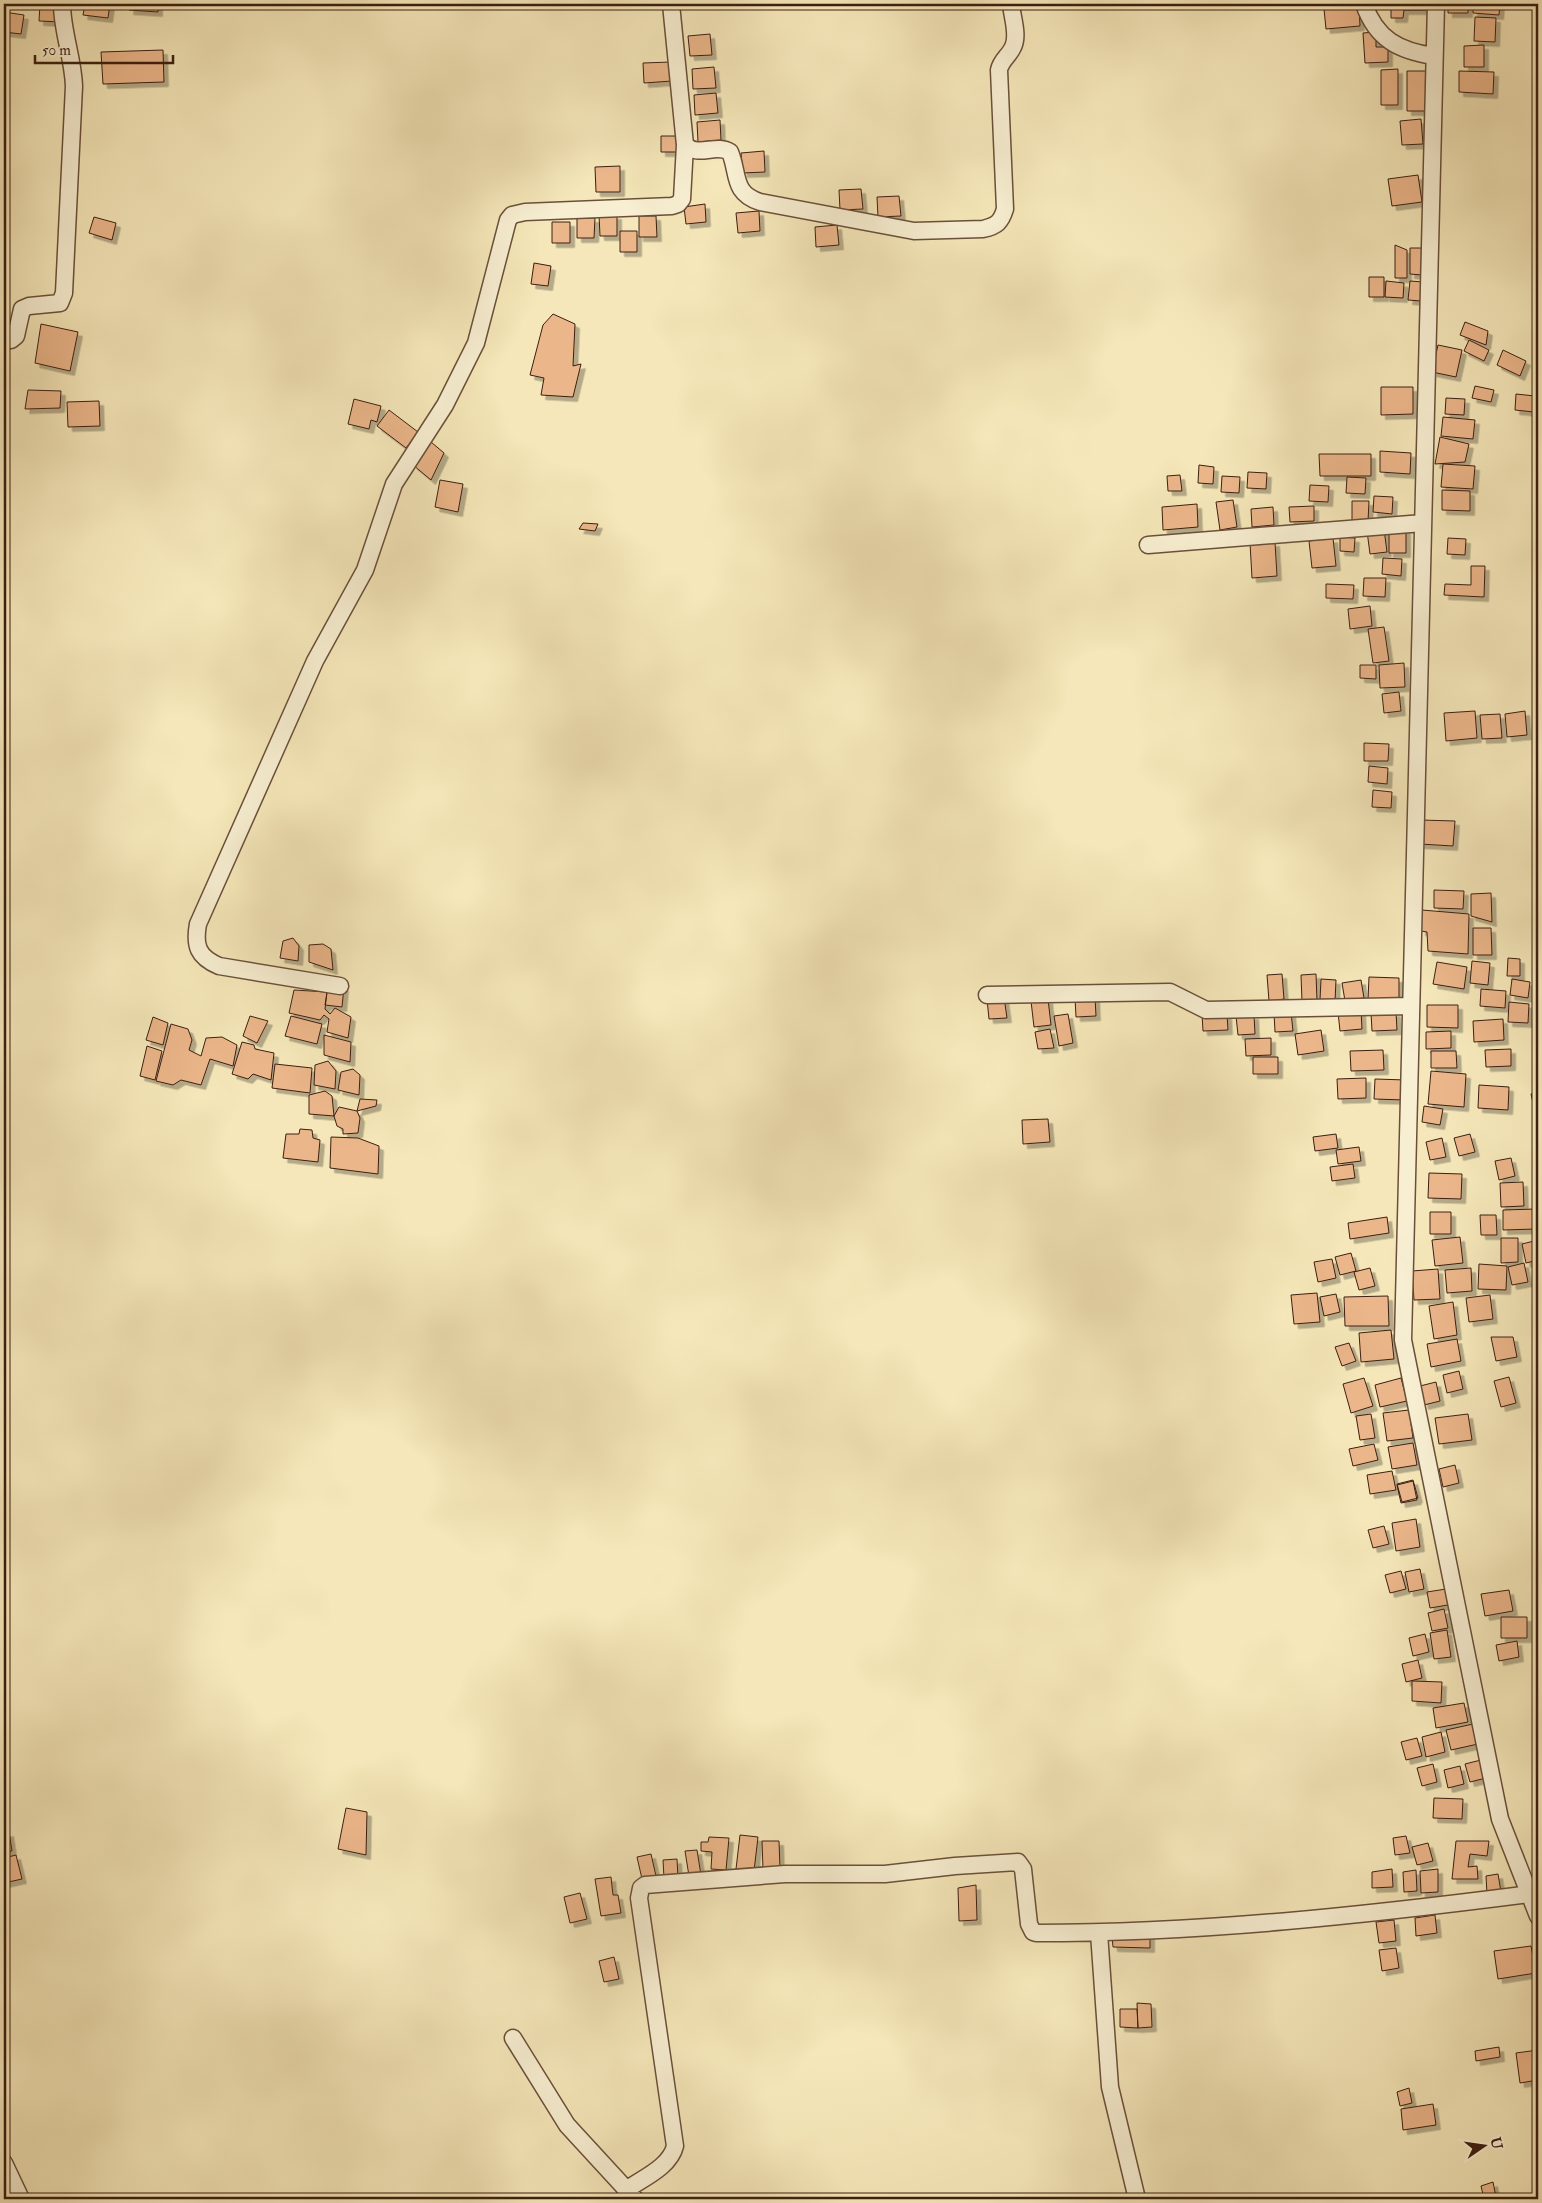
<svg xmlns="http://www.w3.org/2000/svg" width="1542" height="2203" viewBox="0 0 1542 2203" font-family="'IM FELL Double Pica',serif">
	<defs>
		<filter id="shadow"><feDropShadow dx="4.5" dy="4.5" stdDeviation="0" flood-color="#0004"/></filter>
	</defs>
	<rect width="100%" height="100%" fill="#f5e7b9"/>
	<filter id="stains"><feTurbulence type="fractalNoise" baseFrequency=".004" numOctaves="4"/><feColorMatrix values="0 0 0 0 .2 0 0 0 0 .09 0 0 0 0 .02 0 0 0 .5 -.17"/></filter>
	<radialGradient id="worn" r=".72"><stop offset=".6" stop-color="#630" stop-opacity="0"/><stop offset="1" stop-color="#630" stop-opacity=".3"/></radialGradient>
	<!-- building -->
	<path fill="#ebb68a" stroke="#3c1e10" filter="url(#shadow)" d="M40,4H64L62,22L39,21Z
		M85,4H110L108,18L83,15Z
		M130,4H158V12L129,10Z
		M1391,4H1426V10H1404L1403,18H1391Z
		M1448,4H1468V13H1448Z
		M1473,4H1500L1499,15L1473,13Z
		M1359,6L1360,26L1326,29L1324,9Z
		M4,12L24,15L21,34L4,32Z
		M1475,17L1496,18L1495,42L1474,41Z
		M1376,32V47H1388V62L1365,63L1363,33Z
		M710,34L712,55L690,56L688,36Z
		M1484,45V67H1464V46Z
		M163,50L164,82L103,84L101,52Z
		M671,62L672,81L644,83L643,63Z
		M714,67L716,88L693,89L692,69Z
		M1398,69V105H1381V70Z
		M1407,71H1427L1428,111H1407Z
		M1459,71L1494,72L1493,94L1459,92Z
		M716,93L718,113L695,115L694,95Z
		M1421,119L1423,144L1402,145L1400,121Z
		M720,120L721,140L698,142L697,122Z
		M661,136H678V152H661Z
		M764,151L765,172L743,173L741,153Z
		M620,166V192H596L595,167Z
		M1418,175L1422,202L1392,206L1388,179Z
		M861,189L863,209L840,210L839,190Z
		M899,196L901,216L878,217L877,197Z
		M705,204L706,222L686,224L684,207Z
		M759,211L760,231L738,233L736,213Z
		M599,215H617V236H600Z
		M639,216H656L657,237H639Z
		M94,217L116,223L112,240L89,233Z
		M577,218H595L594,238H577Z
		M552,222H570V243H552Z
		M837,225L839,245L816,247L815,227Z
		M620,231H637V252H620Z
		M1395,245L1407,250V278H1395Z
		M1410,248H1423L1422,275L1410,274Z
		M534,263L551,266L548,286L531,284Z
		M1369,277H1384V297H1369Z
		M1386,281L1404,283L1403,298L1385,297Z
		M1410,281L1423,282L1421,301L1408,300Z
		M553,314L575,324L573,366L581,364L573,397L541,395L544,378L530,375L543,325Z
		M1465,322L1488,331L1486,345L1460,335Z
		M41,324L78,332L70,371L35,363Z
		M1469,340L1489,350L1484,361L1464,351Z
		M1438,345L1462,350L1456,377L1432,372Z
		M1503,350L1526,361L1520,376L1497,365Z
		M1475,386L1494,390L1491,402L1472,398Z
		M1381,387H1413V414L1381,415Z
		M28,390L61,391L60,408L25,409Z
		M1516,394L1535,396L1534,412L1515,410Z
		M1446,398L1465,399L1464,415L1445,414Z
		M354,399L381,406L377,422L371,420L369,429L348,424Z
		M99,401L100,426L68,427L67,402Z
		M389,410L418,432L406,448L377,426Z
		M1443,417L1475,420L1473,439L1441,436Z
		M1440,437L1469,444L1465,462L1435,464Z
		M431,442L444,453L431,480L413,465Z
		M1380,451L1411,453L1410,474L1380,472Z
		M1319,454H1371V476H1320Z
		M1443,464L1475,466L1473,489L1441,487Z
		M1199,465L1214,467L1213,484L1198,483Z
		M1248,472L1267,473L1266,489L1247,488Z
		M1180,475L1182,491H1168L1167,476Z
		M1222,476L1240,477L1239,493L1221,492Z
		M1347,477L1366,478L1365,494L1346,493Z
		M440,480L463,484L458,512L435,507Z
		M1310,485L1329,486L1328,502L1309,501Z
		M1442,490L1470,491V511L1442,510Z
		M1374,496L1393,497L1392,514L1373,512Z
		M1233,500L1237,527L1220,530L1216,502Z
		M1352,501H1369L1368,522H1352Z
		M1197,504L1198,527L1163,530L1162,507Z
		M1314,506V521L1290,522L1289,507Z
		M1273,507L1274,525L1252,527L1251,509Z
		M583,523L598,524L595,531L579,529Z
		M1384,529L1387,552L1370,554L1367,531Z
		M1389,529H1406V553H1389Z
		M1340,537L1355,538L1354,552L1340,551Z
		M1333,538L1336,566L1312,568L1309,541Z
		M1448,538L1466,539L1465,555L1447,554Z
		M1275,542L1277,576L1252,578L1250,543Z
		M1383,558L1402,559L1401,576L1382,574Z
		M1471,566H1485L1484,597L1444,595L1445,584L1471,585Z
		M1364,578H1386L1385,597L1363,596Z
		M1326,584L1354,585L1353,599L1326,598Z
		M1370,606L1372,626L1350,629L1348,609Z
		M1384,627L1389,661L1373,663L1368,629Z
		M1404,663L1405,687L1380,688L1379,665Z
		M1360,665H1376V679L1360,678Z
		M1399,692L1401,711L1384,713L1382,694Z
		M1475,711L1477,738L1446,741L1444,713Z
		M1525,711L1527,735L1507,737L1505,714Z
		M1500,714L1502,738L1482,739L1480,715Z
		M1364,743L1389,744L1388,761H1364Z
		M1369,766L1388,768L1387,784L1368,782Z
		M1373,790L1392,792L1391,808L1372,807Z
		M1421,820L1455,821L1453,846L1420,844Z
		M1434,890L1464,891L1463,909L1434,908Z
		M1491,893L1492,922L1471,916V894Z
		M1422,910L1469,914L1468,954L1428,951L1427,932L1421,931Z
		M1473,928H1491L1492,955H1473Z
		M293,938L299,946L298,961L280,958L283,941Z
		M323,944L331,949L333,970L309,962V945Z
		M1508,958L1520,959V976H1507Z
		M1472,961L1490,963L1488,985L1470,983Z
		M1437,962L1467,967L1464,989L1433,984Z
		M1282,974L1284,999L1269,1001L1267,975Z
		M1316,974L1317,1001L1302,1002L1301,975Z
		M1369,977L1399,978V1001L1368,1000Z
		M1321,979L1336,980L1335,1001L1320,1000Z
		M1512,979L1530,982L1528,998L1510,995Z
		M1361,980L1364,998L1345,1001L1342,983Z
		M328,986L344,987L342,1007L325,1005Z
		M1481,989L1506,991L1505,1008L1480,1006Z
		M294,990L327,992L325,1009L330,1014L335,1008L351,1017L348,1038L327,1032L329,1019L324,1015L320,1020L289,1013Z
		M1004,997L1007,1018L989,1019L987,999Z
		M1095,997L1096,1016L1076,1017L1075,998Z
		M1048,999L1051,1025L1034,1027L1031,1001Z
		M1509,1002L1529,1004L1528,1023L1508,1022Z
		M1427,1005H1458V1028L1427,1027Z
		M1361,1010L1362,1029L1340,1031L1338,1012Z
		M1291,1012L1293,1031L1275,1032L1274,1013Z
		M1396,1012L1397,1030L1372,1031L1371,1013Z
		M1068,1014L1073,1043L1059,1046L1054,1016Z
		M1202,1014H1227L1228,1030L1203,1031Z
		M1254,1015L1255,1034L1238,1035L1236,1016Z
		M250,1016L268,1021L257,1043L243,1036Z
		M291,1016L322,1024L317,1044L285,1036Z
		M153,1017L168,1023L163,1045L146,1040Z
		M1503,1019L1504,1040L1474,1042L1473,1021Z
		M171,1024L188,1029L192,1040L189,1050L201,1056L206,1038L222,1037L237,1045L233,1066L210,1059L201,1085L181,1080L173,1085L156,1081Z
		M1050,1029L1054,1048L1038,1049L1035,1032Z
		M1321,1030L1324,1051L1298,1055L1295,1034Z
		M1451,1031V1048L1426,1049V1032Z
		M324,1035L351,1042L350,1062L324,1055Z
		M1271,1038V1055L1246,1056L1245,1039Z
		M242,1042L254,1045L255,1049L274,1053L271,1080L253,1074L248,1079L232,1074Z
		M147,1046L162,1051L155,1080L140,1076Z
		M1511,1049V1066L1486,1067L1485,1050Z
		M1383,1050L1384,1070L1351,1071L1350,1051Z
		M1431,1051H1456L1457,1068H1431Z
		M1253,1057H1278V1074H1253Z
		M328,1061L336,1071L335,1089L314,1085L315,1065Z
		M275,1064L312,1068L310,1093L272,1088Z
		M353,1069L360,1075L359,1095L338,1090L341,1072Z
		M1431,1071L1466,1074L1464,1107L1428,1104Z
		M1366,1078V1098L1338,1099L1337,1079Z
		M1375,1079L1406,1080L1405,1100L1374,1099Z
		M1479,1085L1509,1087L1508,1110L1478,1108Z
		M325,1091L332,1096L334,1116L309,1114V1095Z
		M1538,1092V1111L1535,1112L1531,1094Z
		M360,1099L377,1100L376,1106L357,1111Z
		M1424,1106L1443,1109L1440,1125L1422,1122Z
		M339,1107L357,1111L360,1118L358,1133L343,1134V1129L337,1126L334,1116Z
		M1048,1119L1050,1142L1023,1144L1022,1120Z
		M300,1129L312,1130L313,1138L320,1140L318,1162L283,1158L286,1134H299Z
		M1336,1134L1338,1148L1315,1151L1313,1137Z
		M1470,1134L1475,1152L1459,1156L1454,1138Z
		M331,1137L358,1138L379,1146L378,1174L330,1168Z
		M1442,1138L1446,1157L1430,1160L1426,1142Z
		M1359,1147L1361,1161L1338,1164L1336,1150Z
		M1511,1158L1515,1176L1499,1180L1495,1161Z
		M1353,1164L1355,1178L1332,1181L1330,1167Z
		M1429,1173L1462,1174L1461,1199L1428,1198Z
		M1523,1182L1524,1206L1501,1207L1500,1183Z
		M1536,1209L1537,1229L1503,1230V1210Z
		M1430,1212H1451V1234H1430Z
		M1480,1215H1496L1497,1235H1481Z
		M1387,1217L1389,1233L1350,1239L1348,1223Z
		M1460,1237L1463,1263L1435,1266L1432,1240Z
		M1501,1238H1518V1262L1501,1263Z
		M1538,1240V1260L1526,1263L1522,1244Z
		M1351,1253L1356,1271L1340,1275L1335,1257Z
		M1332,1259L1336,1278L1318,1282L1314,1262Z
		M1524,1263L1528,1282L1512,1285L1508,1267Z
		M1479,1264L1507,1266L1506,1290L1478,1289Z
		M1370,1268L1375,1286L1359,1290L1354,1272Z
		M1471,1268L1472,1291L1447,1293L1445,1270Z
		M1438,1269L1440,1299L1414,1300L1412,1271Z
		M1317,1293L1320,1322L1294,1324L1291,1295Z
		M1336,1294L1340,1312L1324,1316L1320,1297Z
		M1490,1295L1493,1319L1469,1322L1466,1298Z
		M1388,1296L1389,1326H1345L1344,1297Z
		M1453,1302L1457,1335L1434,1339L1429,1306Z
		M1391,1330L1394,1359L1361,1362L1359,1333Z
		M1491,1337H1513L1517,1357L1496,1361Z
		M1457,1339L1461,1361L1431,1367L1427,1344Z
		M1349,1343L1356,1361L1342,1366L1335,1347Z
		M1459,1371L1463,1389L1447,1393L1443,1375Z
		M1509,1377L1516,1403L1501,1407L1494,1381Z
		M1364,1378L1373,1406L1351,1413L1343,1384Z
		M1401,1378L1407,1401L1380,1407L1375,1385Z
		M1436,1382L1440,1401L1424,1405L1420,1386Z
		M1409,1410L1413,1438L1387,1441L1383,1413Z
		M1371,1414L1375,1438L1360,1440L1356,1416Z
		M1468,1414L1472,1440L1439,1444L1435,1418Z
		M1413,1443L1417,1465L1392,1469L1388,1447Z
		M1374,1444L1378,1460L1353,1466L1349,1449Z
		M1455,1465L1459,1483L1443,1487L1439,1469Z
		M1392,1471L1396,1490L1370,1494L1367,1475Z
		M1413,1480L1418,1498L1402,1502L1397,1484Z
		M1413,1481L1417,1500L1401,1503L1397,1485Z
		M1416,1519L1420,1547L1396,1551L1392,1523Z
		M1384,1526L1389,1544L1373,1548L1368,1530Z
		M1420,1569L1424,1589L1409,1592L1405,1572Z
		M1401,1571L1406,1589L1390,1593L1385,1575Z
		M1446,1589L1448,1605L1430,1608L1427,1592Z
		M1509,1590L1513,1611L1485,1616L1481,1594Z
		M1444,1609L1448,1628L1432,1631L1428,1613Z
		M1501,1617H1527V1638H1501Z
		M1447,1630L1451,1657L1434,1659L1430,1633Z
		M1425,1634L1429,1652L1413,1656L1409,1638Z
		M1517,1641L1519,1657L1499,1661L1496,1645Z
		M1418,1660L1422,1678L1406,1682L1402,1664Z
		M1412,1681L1442,1682L1441,1703L1412,1701Z
		M1464,1703L1468,1722L1436,1728L1433,1708Z
		M1473,1724L1478,1744L1451,1750L1446,1730Z
		M1441,1732L1445,1752L1426,1757L1422,1737Z
		M1417,1738L1422,1756L1406,1760L1401,1742Z
		M1481,1760L1486,1778L1470,1782L1465,1764Z
		M1433,1764L1437,1782L1422,1786L1417,1768Z
		M1460,1766L1464,1784L1448,1788L1444,1770Z
		M1434,1798L1463,1799L1462,1819L1433,1818Z
		M346,1808L367,1812L366,1855L338,1849Z
		M9,1832L12,1851L4,1852V1833Z
		M740,1835L758,1837L754,1871L736,1869Z
		M1406,1836L1410,1853L1395,1855L1393,1838Z
		M709,1837L729,1838L726,1870L711,1869L712,1852L701,1851V1842H708Z
		M762,1841H779L780,1869H763Z
		M1456,1841H1489L1487,1856L1470,1854L1468,1867L1477,1866L1478,1879H1452Z
		M1428,1843L1433,1861L1417,1865L1412,1847Z
		M697,1850L701,1875L689,1876L685,1851Z
		M651,1854L656,1876L642,1879L637,1857Z
		M16,1855L22,1879L4,1883V1858Z
		M677,1859L678,1878H664L663,1860Z
		M1392,1869L1393,1887L1372,1888V1872Z
		M1438,1869V1892L1421,1893L1420,1871Z
		M1416,1870L1417,1891L1404,1892L1403,1872Z
		M1498,1874L1501,1892L1487,1894L1486,1876Z
		M611,1877L613,1895H618L621,1913L601,1916L595,1879Z
		M976,1885L977,1920L959,1921L958,1888Z
		M580,1893L587,1919L570,1923L564,1897Z
		M1435,1915L1437,1933L1416,1936L1415,1918Z
		M1394,1920L1396,1941L1379,1943L1376,1922Z
		M1150,1934V1948L1113,1947L1112,1936Z
		M1531,1946L1536,1973L1498,1979L1494,1951Z
		M1396,1948L1399,1968L1382,1971L1379,1950Z
		M614,1957L619,1979L604,1982L599,1961Z
		M1137,2003L1151,2004L1152,2027L1138,2028Z
		M1120,2009H1137L1138,2028L1120,2027Z
		M1499,2047L1500,2057L1476,2061L1475,2051Z
		M1538,2050V2080L1520,2083L1516,2053Z
		M1409,2088L1412,2103L1400,2106L1397,2092Z
		M1433,2104L1436,2125L1403,2130L1401,2109Z
		M1493,2182L1496,2197L1484,2199L1481,2186Z"/>
	<g fill="none" stroke-linecap="round" stroke-linejoin="round">
		<defs>
			<path id="minor" d="M1364,4C1376,39 1399,51 1434,56
				M1436,4L1403,1340L1500,1819L1538,1916
				M685,145C699,158 716,143 730,152C739,174 732,193 760,202L914,231L983,229C997,226 1001,222 1005,209L999,70C1001,60 1009,56 1013,47C1019,35 1012,17 1011,4
				M4,340H11L16,336L22,309L29,306L60,303L64,293L74,86C73,58 62,31 62,4
				M1148,545L1423,523
				M340,986L219,966C198,957 194,946 198,924L315,661L365,570L394,484L445,405L476,343L508,220L512,215L525,212L672,206L678,204L682,199L685,145L671,4
				M987,995L1170,992L1206,1010L1411,1006
				M1099,1933L1110,2087L1137,2199
				M513,2038L567,2125L635,2199
				M4,2163L21,2199
				M626,2190C643,2178 670,2167 675,2146L639,1898L641,1888L645,1885L785,1874H885L955,1866L1018,1862L1023,1869L1029,1924L1033,1932L1036,1933C1202,1933 1366,1915 1530,1894"/>
		</defs>
		<!-- minor casing -->
		<use href="#minor" stroke="#6a503a" stroke-width="19"/>
		<!-- minor -->
		<use href="#minor" stroke="#f8efd2" stroke-width="16"/>
	</g>
	<!-- margin -->
	<rect width="1542" height="2203" fill="none" stroke="#f5e7b9" stroke-width="20"/>
	<rect x="5" y="5" width="1532" height="2193" fill="none" stroke="#3c1e10" stroke-width="2.5"/>
	<rect x="10" y="10" width="1522" height="2183" fill="none" stroke="#3c1e10"/>
	<!-- north arrow -->
	<g transform="translate(1484 2146) rotate(77)" stroke="#f8efd2" stroke-width="4" paint-order="stroke">
	<path d="M0-4L9 19L0 12L-9 19Z" fill="#3c1e10"/>
	<text y="-8" font-size="14" font-weight="bold" text-anchor="middle" fill="#3c1e10">U</text>
	</g>
	<!-- scale -->
	<path d="M35 55v8h138v-8" fill="none" stroke="#3c1e10" stroke-width="2.5"/>
	<text x="42" y="55" font-size="15" fill="#3c1e10" stroke="#f8efd2" stroke-width="4" paint-order="stroke">50 m</text>
	<rect width="100%" height="100%" filter="url(#stains)"/>
	<rect width="100%" height="100%" fill="url(#worn)"/>
</svg>
